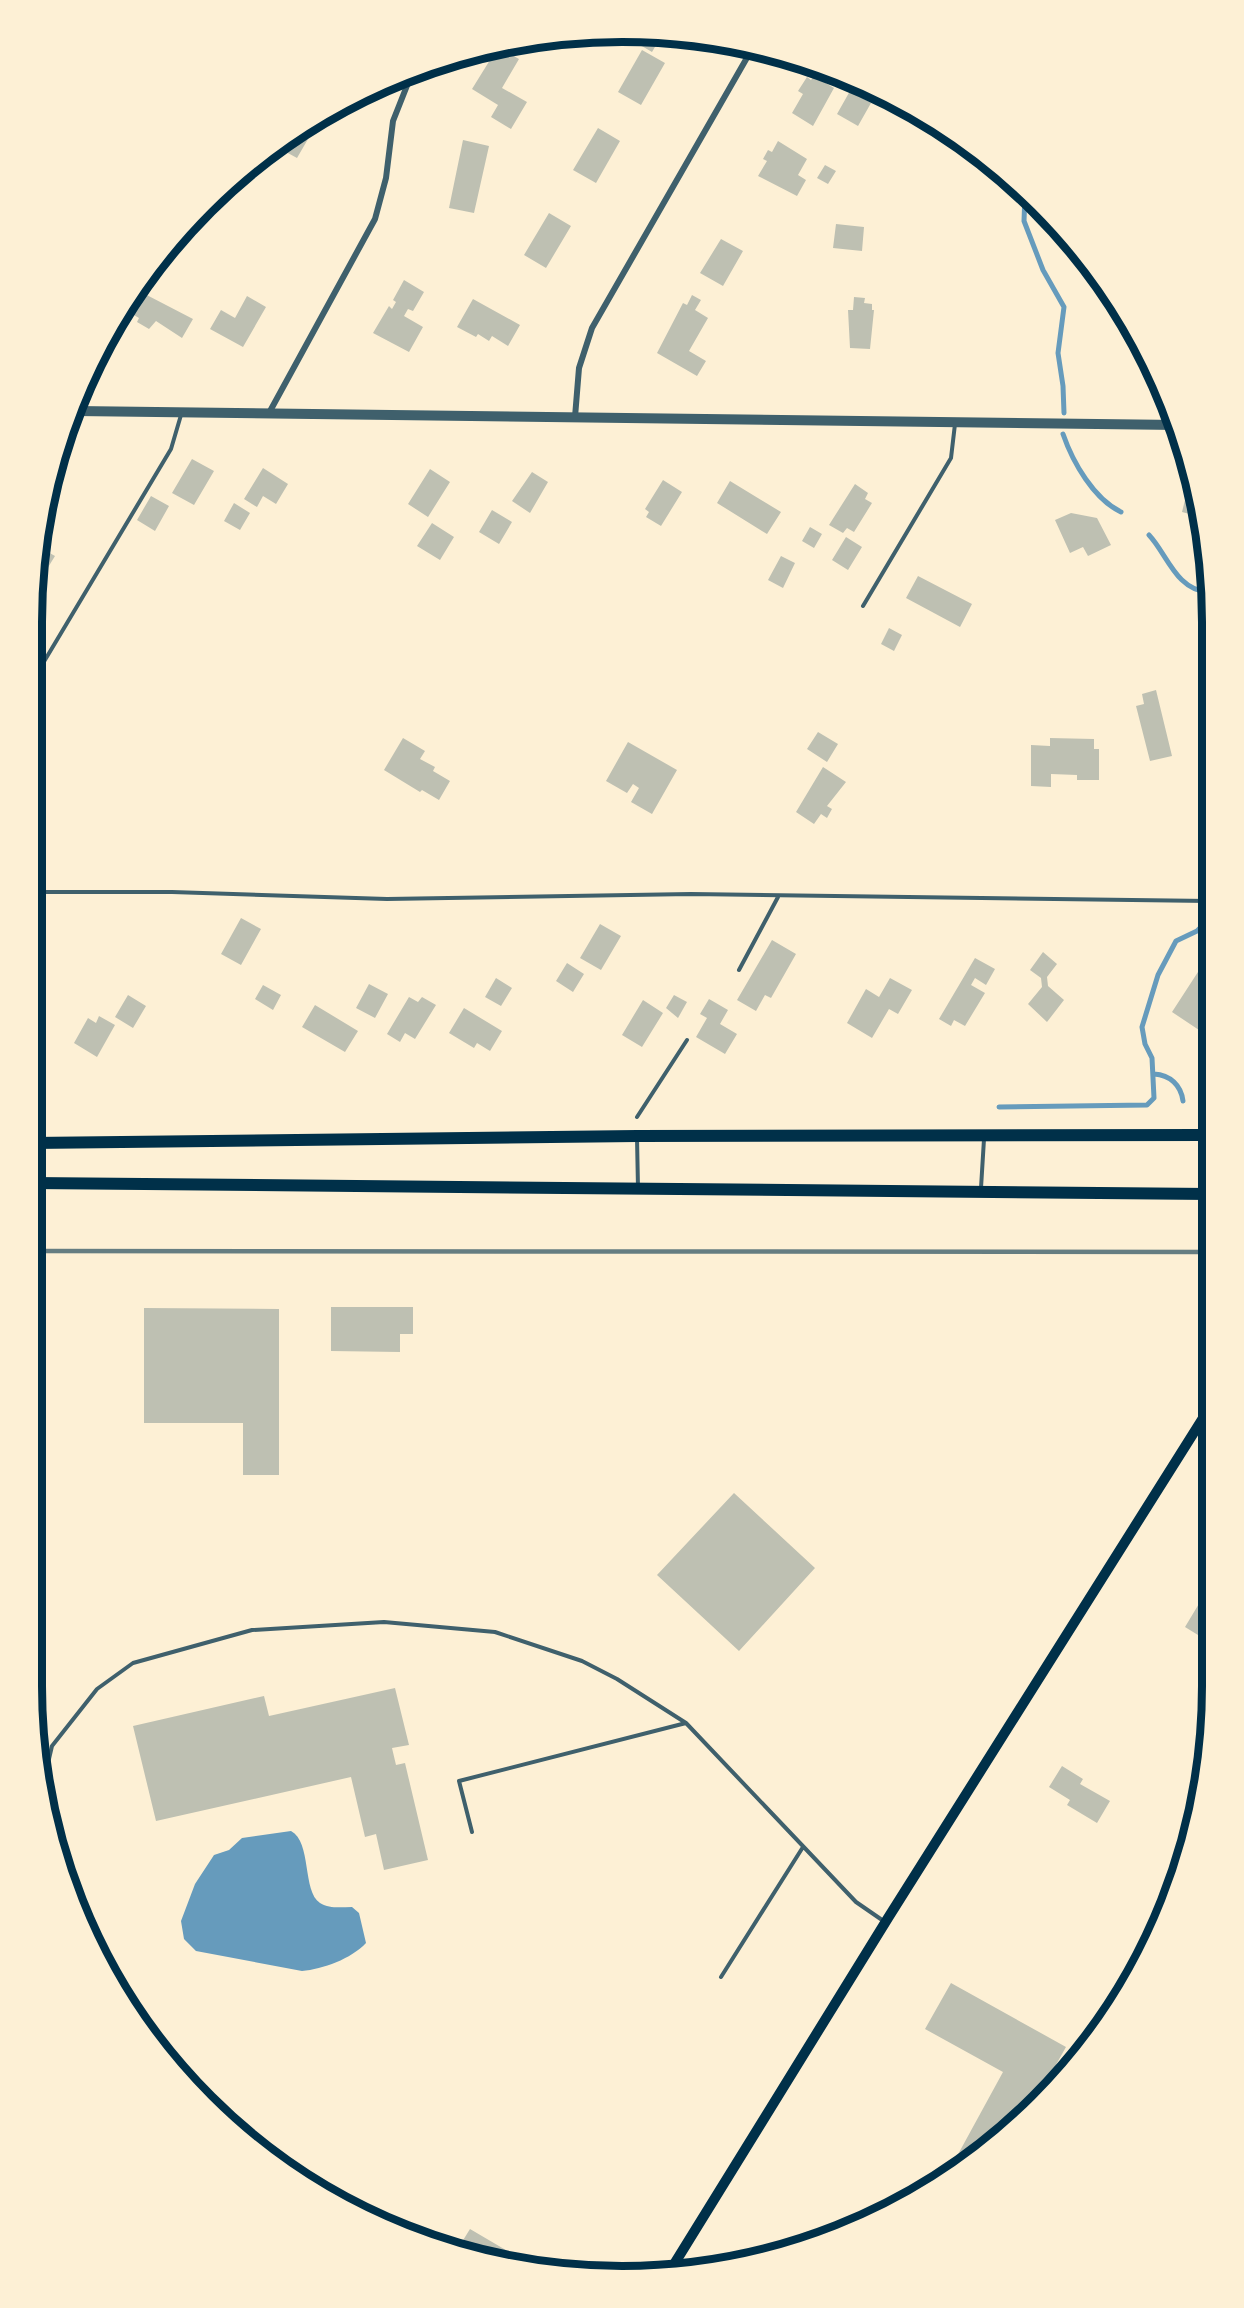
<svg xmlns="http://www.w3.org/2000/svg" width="1244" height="2308" viewBox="0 0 1244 2308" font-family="'Roboto Condensed',sans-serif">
	<rect width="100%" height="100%" fill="#fdf0d5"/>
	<!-- water -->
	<path fill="#669bbc" d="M291,1831C312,1842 302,1891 320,1903C330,1909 341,1907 352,1907L359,1913L366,1943C351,1959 323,1969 302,1971L196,1951L184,1939L181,1921L195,1884L214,1855L229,1850L242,1838Z"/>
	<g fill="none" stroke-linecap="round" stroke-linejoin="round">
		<!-- stream -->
		<path stroke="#669bbc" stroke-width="5" d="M1025,194L1024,221L1043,270L1064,307L1058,353L1063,386L1064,413
			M1063,434C1073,463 1094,499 1121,512
			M1149,535C1167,554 1176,590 1208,592
			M1154,1074C1170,1075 1181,1085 1183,1101
			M999,1107L1147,1105L1154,1098L1152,1058L1145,1044L1142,1027L1158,975L1176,941L1197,931L1209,919"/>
	</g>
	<!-- building -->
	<path fill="#bec0b2" d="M639,35H662L652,52L635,42Z
		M498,47L519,59L502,88L527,102L511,129L491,117L498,105L472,89Z
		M642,50L665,63L641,105L618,92Z
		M814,76L834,88L813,126L792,113L803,94L798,91L807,77L811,80Z
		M850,91L871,103L858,126L837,114Z
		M310,124L315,127L297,158L275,146Z
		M598,128L620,141L596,183L573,170Z
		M463,140L489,146L474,213L449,208Z
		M778,141L807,159L798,175L806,180L797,196L758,176L767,161L763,159L768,150L772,152Z
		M825,165L836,171L828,184L817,178Z
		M549,213L571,226L546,268L524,255Z
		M836,224L864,227L862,251L833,248Z
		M721,239L743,251L723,286L700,273Z
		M404,280L424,292L413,311L408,309L404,316L423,327L409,352L373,333L389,306L392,309L396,302L393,300Z
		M139,291L193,319L182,338L156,321L149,329L137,322L139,318L127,311Z
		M692,295L701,300L695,310L708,318L689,351L706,361L697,376L657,353L683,303L687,305Z
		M247,296L266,307L243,347L210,329L221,310L235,318Z
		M854,297L865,298L864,303L872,304V310H874L870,349L850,348L848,310H853Z
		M473,299L520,325L508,346L492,336L489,341L478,334L476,337L457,327Z
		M192,459L214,471L194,505L172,493Z
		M263,468L288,484L276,504L263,496L257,507L244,499Z
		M430,469L450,482L428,517L408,504Z
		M532,472L548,482L530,513L512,501Z
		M663,480L682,492L661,526L646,517L649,512L645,509Z
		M730,481L781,512L767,534L717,503Z
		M855,484L868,493L865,499L872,503L854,532L847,528L843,533L829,525Z
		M1188,488L1194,489L1201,517L1182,512Z
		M151,496L169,506L155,531L137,520Z
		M234,503L250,513L240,530L224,521Z
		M492,510L512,522L499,544L479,532Z
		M1071,513L1097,518L1111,545L1088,556L1083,547L1070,553L1055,520Z
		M432,523L454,537L440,560L417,546Z
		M810,527L822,534L814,548L802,541Z
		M846,537L862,547L848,570L832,560Z
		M39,547L55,556L47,569L36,563Z
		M781,556L795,563L783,588L768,580Z
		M918,576L972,604L960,627L906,598Z
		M889,628L902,635L894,651L881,644Z
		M1156,690L1172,756L1150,761L1136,706L1144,704L1142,694Z
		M818,732L838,744L827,762L807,749Z
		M403,738L425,751L420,759L435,767L433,771L450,781L439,800L422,790L420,792L384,770Z
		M1050,738L1094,739V749H1099V780H1077V775L1051,774V787L1031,786V745L1050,746Z
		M628,742L677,770L652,814L631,802L639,788L633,784L627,793L606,781Z
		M823,767L846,782L827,806L832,809L827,818L821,814L814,824L796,812Z
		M241,918L261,929L241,965L221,954Z
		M600,924L621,936L601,970L580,958Z
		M772,940L796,954L771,998L765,995L756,1011L737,1000Z
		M1043,952L1057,964L1047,977L1048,986L1064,1000L1047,1022L1028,1004L1042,987L1041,978L1030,970Z
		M1209,955V1016L1199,1030L1172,1012Z
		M975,958L995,969L986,985L975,978L971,985L985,993L965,1026L954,1020L951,1026L939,1019Z
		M567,963L584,974L573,992L556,981Z
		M496,978L512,988L501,1006L485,997Z
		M890,978L912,990L898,1014L889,1009L872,1038L847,1023L866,989L879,997Z
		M369,984L388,994L375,1018L356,1008Z
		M263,985L281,995L273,1010L255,999Z
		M128,995L146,1006L133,1028L115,1017Z
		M674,995L687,1002L678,1018L666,1008Z
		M409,997L418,1002L422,997L436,1005L415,1039L405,1033L400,1042L387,1034Z
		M709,999L728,1010L720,1024L737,1034L725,1054L696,1037L707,1018L700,1014Z
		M643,1000L663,1013L642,1047L622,1035Z
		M315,1005L358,1031L345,1052L302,1027Z
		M464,1008L502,1031L490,1051L477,1043L474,1048L449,1033Z
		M99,1016L115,1025L97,1057L74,1043L88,1018L96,1023Z
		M331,1307H413V1334H400V1352L331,1351Z
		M144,1308L279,1309V1475H243V1423H144Z
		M734,1493L815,1568L739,1651L657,1575Z
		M1200,1602L1211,1609V1643L1185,1627Z
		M395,1688L409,1745L392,1748L396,1765L405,1763L428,1860L384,1870L376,1834L365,1837L351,1777L156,1821L133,1726L264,1696L269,1716Z
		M1062,1766L1083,1779L1080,1784L1110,1801L1097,1823L1067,1805L1070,1800L1049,1787Z
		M951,1983L1066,2047L1031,2109L1012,2130L967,2164L956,2158L1003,2072L925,2029Z
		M470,2229L526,2262L525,2266L470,2256L457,2250Z"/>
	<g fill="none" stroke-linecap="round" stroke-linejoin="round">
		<!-- service -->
		<path stroke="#3f606c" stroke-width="4" d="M863,606L951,458L955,424
			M33,680L171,449L181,415
			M32,892H172L387,899L691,894L1209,901
			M739,970L778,897
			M637,1117L687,1040
			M637,1138L638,1188
			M981,1188L984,1139
			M42,1789L52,1746L97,1689L133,1663L252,1630L384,1622L495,1632L582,1661L617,1679L686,1723
			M472,1832L459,1781L686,1723L856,1902L885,1922
			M721,1977L803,1847"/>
		<!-- minor -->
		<path stroke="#3f606c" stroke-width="6" d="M269,413L375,219L386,178L393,121L412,73
			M575,417L579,368L592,328L752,49"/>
		<!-- tertiary -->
		<path stroke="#3f606c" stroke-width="10" d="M76,411L1178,425"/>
		<!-- secondary -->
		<path stroke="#003049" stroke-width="10" d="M668,2274L888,1918L1210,1407"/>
		<!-- primary -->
		<path stroke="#003049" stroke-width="12" d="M32,1143L637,1136L1209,1135
			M32,1183L1210,1194"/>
		<!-- rail -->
		<path stroke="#657d81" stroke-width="4.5" d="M32,1251L1210,1252"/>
	</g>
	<!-- crop -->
	<path d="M0 0H1244V2308H0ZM622 42H622A580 580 0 0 1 1202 622V1686A580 580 0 0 1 622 2266H622A580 580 0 0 1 42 1686V622A580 580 0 0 1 622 42Z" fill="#fdf0d5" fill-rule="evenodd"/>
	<path fill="none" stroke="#003049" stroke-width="8" d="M622 42H622A580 580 0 0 1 1202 622V1686A580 580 0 0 1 622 2266H622A580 580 0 0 1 42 1686V622A580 580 0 0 1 622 42Z"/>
</svg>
